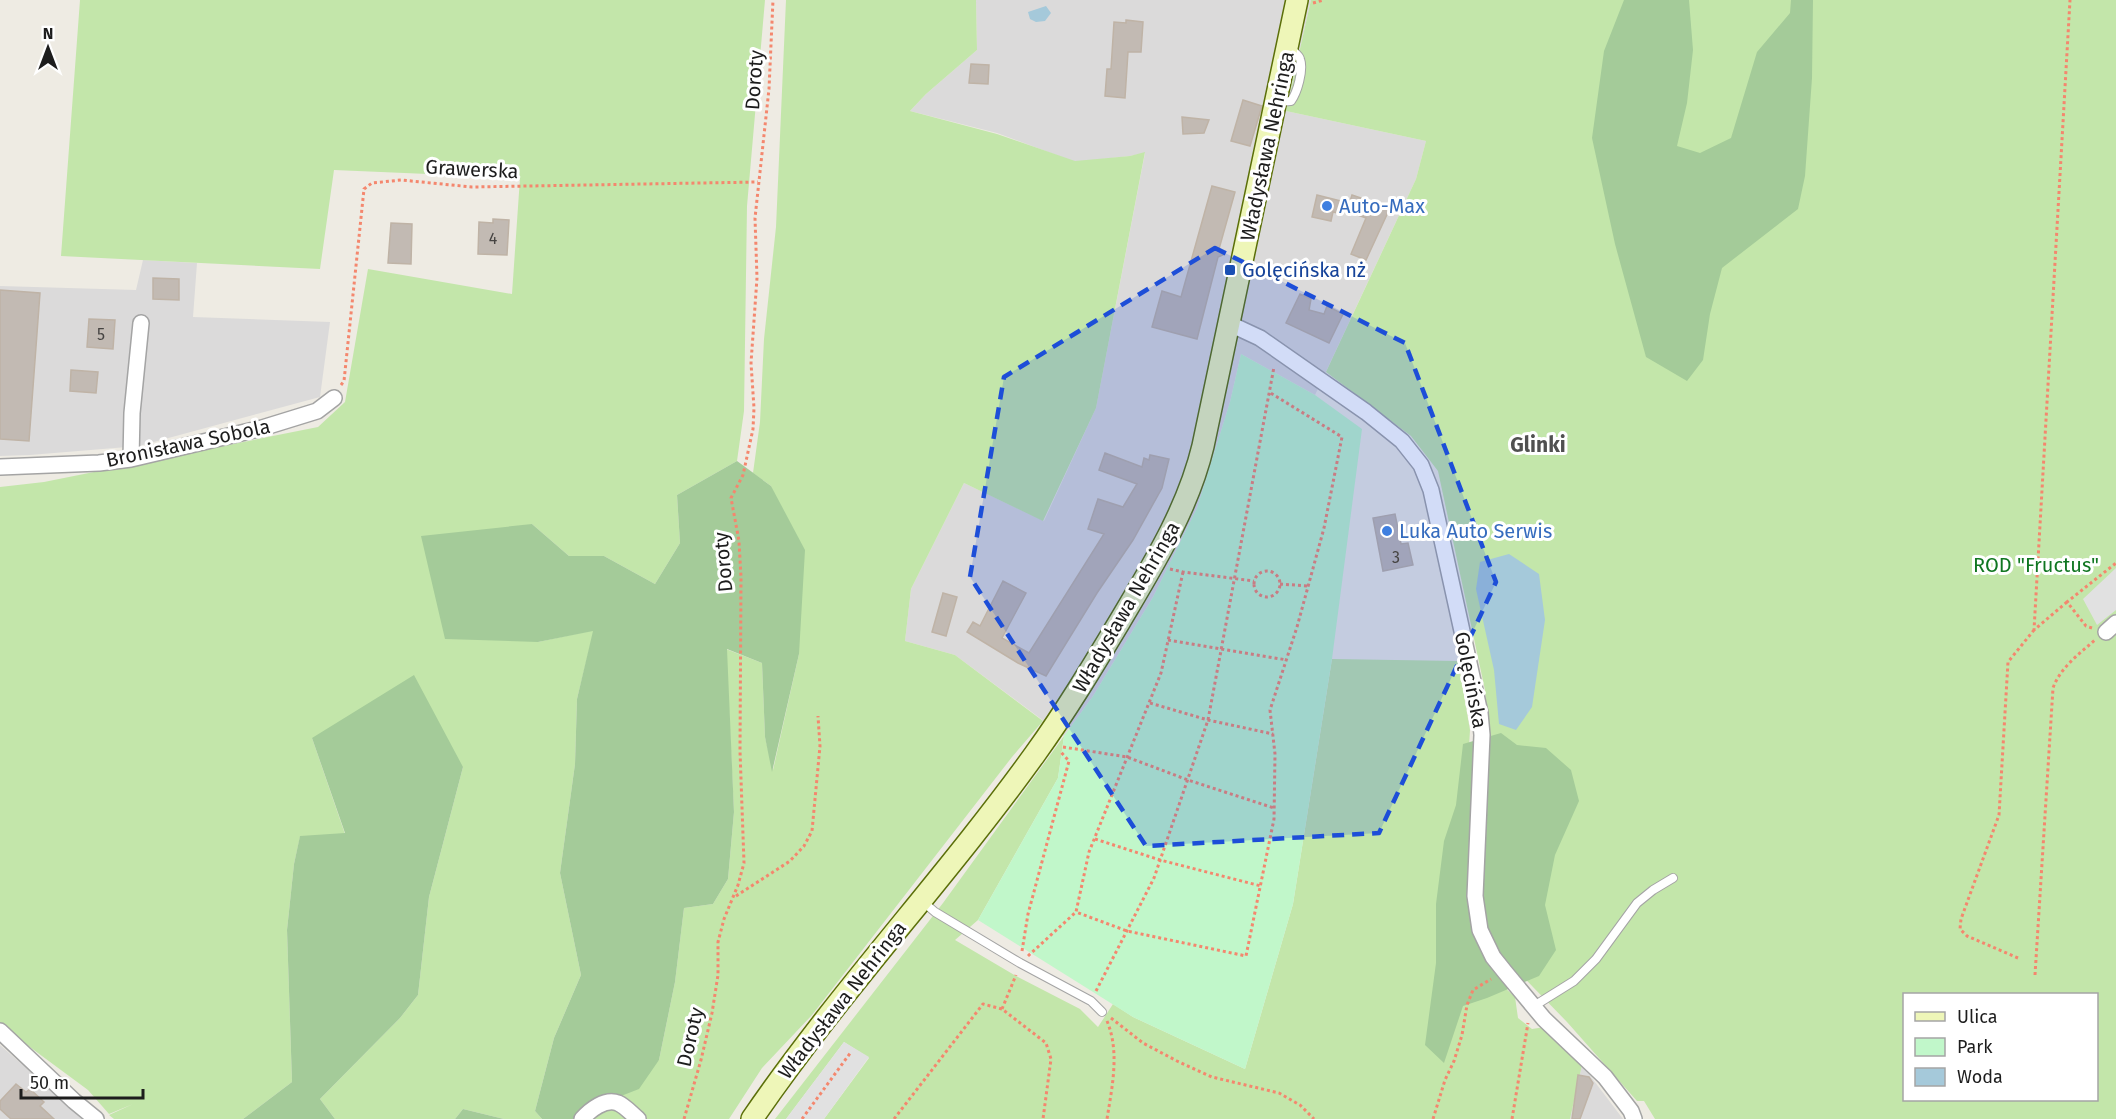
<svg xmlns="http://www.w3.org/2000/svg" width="2116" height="1119" viewBox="0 0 2116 1119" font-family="'Fira Sans',sans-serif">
	<rect width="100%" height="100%" fill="#eeebe3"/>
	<!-- residential -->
	<path fill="#dbdada" d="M976,0H1311L1286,111L1426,141L1416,179L1315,395L1241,354L1230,402L1197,508L1153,597L1093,696L1064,736L955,655L905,641L911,589L964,483L1044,521L1096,408L1145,153L1130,156L1075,162L997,133L910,111L926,94L977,50Z
		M143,260L197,263L193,317L330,322L320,397L139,446L30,455L0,456V286L136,290Z
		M0,1045L69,1106L86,1119H0Z
		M1582,1065L1623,1119H1570Z"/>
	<!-- grass -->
	<path fill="#c3e6aa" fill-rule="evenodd" d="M80,0H765L747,206L744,411L737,461L677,495L680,543L655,584L604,556H569L532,524L538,642L594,630L577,699L575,764L560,873L581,975L554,1038L535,1111L542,1119H504L463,1109L455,1119H335L320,1099L400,1018L418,995L429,897L463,767L312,738L345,834L300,837L294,864L287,930L292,1082L243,1119H114L109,1115L133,1104L109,1114L88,1090L0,1025V487L44,482L318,427L345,402L368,269L512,294L520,178L334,170L320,269L61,256Z
		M786,0H976L977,50L926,94L910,111L997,134L1075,161L1130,156L1145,152L1096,408L1043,521L964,483L911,589L905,641L955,655L1043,721L1012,757L812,1015L762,1068L729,1119H573L659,1060L675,982L684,908L713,904L728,879L734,812L726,649L762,663L765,737L773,770L799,654L771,486L753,473L760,422L764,339L776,227Z
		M1311,0H2116V1119H1655L1644,1101H1637L1567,1022L1497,950L1491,764L1485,690L1438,471L1411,436L1326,372L1416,179L1426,141L1286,111ZM1904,994H2096V1100H1904Z
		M1332,659L1458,661L1470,730L1464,834L1478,963L1515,997L1518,1018L1532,1029L1545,1027L1582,1065L1570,1119H824L869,1058L844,1042L786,1119H775L943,903L1064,736L1058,778L978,920L955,940L1016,976L1080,1009L1098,1027L1113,1004L1133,1017L1245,1069L1293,904Z"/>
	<!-- forest -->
	<path fill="#a4cb99" d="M1624,0H1689L1693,50L1687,103L1677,146L1700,153L1731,138L1757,52L1790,13L1791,0H1813L1812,78L1805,176L1798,209L1722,268L1710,314L1703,360L1687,381L1646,357L1615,244L1592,138L1604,51Z
		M737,461L771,486L805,550L799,654L772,772L765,737L762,663L727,649L734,812L728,879L713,904L684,908L675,982L659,1060L639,1089L590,1108L573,1119H542L535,1111L554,1038L581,975L560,873L575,764L577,699L593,631L538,642L445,639L421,536L532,524L569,556H604L655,584L680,543L677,495Z
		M414,675L463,767L429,897L418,995L400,1018L320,1099L335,1119H243L292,1082L287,930L294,864L300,836L345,833L312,738Z
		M1501,733L1517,745L1546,748L1571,770L1579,801L1555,855L1545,905L1556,950L1539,976L1487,998L1463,1006L1444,1063L1425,1045L1436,963V904L1444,841L1456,805L1463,744Z
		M463,1109L504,1119H455Z"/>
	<!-- park -->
	<path fill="#c1f7ca" d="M1241,354L1315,395L1362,429L1332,659L1293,904L1245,1069L1133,1017L978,920L1058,778L1064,736L1093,696L1153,597L1197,508L1230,402Z"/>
	<!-- parking -->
	<path fill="#e1e1e1" d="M2116,568V610L2097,625L2083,599Z
		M844,1042L869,1057L824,1119H786Z"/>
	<!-- water -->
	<path fill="#a5c9da" d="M1046,6L1051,13L1045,21L1036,22L1030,19L1028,12Z
		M1509,554L1539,574L1545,620L1532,707L1516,730L1499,724L1494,670L1476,589L1480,562Z"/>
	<!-- building -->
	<path fill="#c2bab3" stroke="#bfb3a6" stroke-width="1.5" d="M1126,20L1143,22L1141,52H1128L1125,98L1105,96L1107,69H1111L1114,22L1126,23Z
		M971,64L989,65L988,84L969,83Z
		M1243,100L1262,106L1250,146L1231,141Z
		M1182,117L1209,120L1204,133L1183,134Z
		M1212,186L1235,192L1219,249L1223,255L1218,257L1197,339L1152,327L1162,291L1181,297Z
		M1317,195L1341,201L1338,213L1333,212L1331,221L1312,217Z
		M1352,195L1390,208L1366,260L1351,254L1366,218L1347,211Z
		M493,219L509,220L507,255L478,254L479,222L493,223Z
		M391,223L412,224L411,264L388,263Z
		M153,278L179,279V300L153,299Z
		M0,290L40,293L29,441L0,439Z
		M1300,294L1311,299L1309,310L1324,314L1327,306L1343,314L1329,343L1286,323Z
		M89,319L115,320L113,349L87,347Z
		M71,370L98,372L96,393L70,391Z
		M1105,453L1142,467L1144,458L1149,460L1150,455L1169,459L1162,488L1133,540L1097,593L1046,676L1018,663L967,632L973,622L980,626L1003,581L1026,593L1002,638L1029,653L1104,534L1088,529L1098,499L1123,507L1137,484L1099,470Z
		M1395,514L1401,544L1408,543L1413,565L1383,571L1373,518Z
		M943,593L957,597L946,636L932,632Z
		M1578,1075L1589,1077L1593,1083L1580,1119H1572Z
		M16,1084L26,1092L30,1089L44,1102L40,1106L54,1119H11L0,1109V1101Z"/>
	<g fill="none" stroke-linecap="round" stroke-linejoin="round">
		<defs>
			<path id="lane" d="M1278,102L1291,101C1297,93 1304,70 1300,59C1299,55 1294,52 1290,48
				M922,901L935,912L1020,963L1091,1001L1102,1012
				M1534,1006L1574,981L1596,959L1637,903L1653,890L1673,878"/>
			<path id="street" d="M1230,324L1260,338L1366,412L1402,441L1421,465L1431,490L1480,713L1482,735L1475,896L1480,930L1493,957L1505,972L1544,1019L1605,1077L1631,1111L1634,1119
				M131,459L132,413L141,323
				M0,467L99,463L131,459L262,428L317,411L334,398
				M2106,632L2116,623
				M0,1031L74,1101L96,1119
				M582,1119C590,1110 605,1098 618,1103C625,1106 632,1114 638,1119"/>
			<path id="secondary" d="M752,1119C839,992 945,879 1035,754C1066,711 1093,666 1120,621C1153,565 1188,509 1203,446L1297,0"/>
		</defs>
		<!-- lane casing -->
		<use href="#lane" stroke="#a4a4a4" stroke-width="10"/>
		<!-- street casing -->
		<use href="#street" stroke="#a4a4a4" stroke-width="18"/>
		<!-- secondary casing -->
		<use href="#secondary" stroke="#5b6f09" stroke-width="24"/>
		<!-- path -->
		<path stroke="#f4876e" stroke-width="3" stroke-dasharray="3 3" stroke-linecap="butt" d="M1313,3L1324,0
			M341,385L344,381L364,189L372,183L401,180L472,187L758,182
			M1170,569L1183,572L1254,581
			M1254 584a13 13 0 1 1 26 0a13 13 0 1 1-26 0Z
			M1183,572L1161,673L1089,852L1076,912L1127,931L1246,956L1274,819L1275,754L1270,710L1297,627L1324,528L1342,437L1269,392
			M1280,584L1308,586
			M2067,602L2034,630L2070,0
			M2092,628L2086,626L2067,602L2116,563
			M1168,640L1287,660
			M1150,703L1208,720L1273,734
			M1063,747L1127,757L1188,780L1274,808
			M1095,839L1160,860L1261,886
			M736,896L790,861L804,846L812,831L820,746L818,716
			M1022,951L1028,914L1069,761L1060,751
			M1028,956L1076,912
			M2018,958L1967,936L1960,929L1961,919L1999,815L2008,662L2034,630
			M2035,975L2053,688C2060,668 2079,654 2095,640
			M1096,991L1154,878L1208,720L1274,367
			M1002,1009L1016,975
			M1111,1018L1143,1043L1177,1061L1212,1077L1279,1093L1300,1105L1314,1119
			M1107,1021C1120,1052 1112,1087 1107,1119
			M684,1119L701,1060L712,1013L718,975V942L724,919L738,885L744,863L740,751L741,577L739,541L731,498L743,475L753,429L754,408L751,363L757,278L755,218L769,89L773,0
			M802,1119L851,1052
			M894,1119L983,1004L1002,1009L1046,1043L1051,1059L1043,1119
			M1433,1119L1445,1080L1454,1061L1462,1035L1467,1005L1473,990L1491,979
			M1512,1119L1528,1023"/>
		<!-- lane -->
		<use href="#lane" stroke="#fff" stroke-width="8"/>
		<!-- street -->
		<use href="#street" stroke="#fff" stroke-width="15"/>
		<!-- secondary -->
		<use href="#secondary" stroke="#eef6b8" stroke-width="21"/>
	</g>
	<!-- marked area -->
	<path fill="#1d4ed8" fill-opacity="0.2" stroke="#1d4ed8" stroke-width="4.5" stroke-dasharray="12 8" stroke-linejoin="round" d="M1215,248L1405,343L1496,582L1379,833L1146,846L970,577L1004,377Z"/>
	<!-- markers -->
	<g fill="#3f7fe0" stroke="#fff" stroke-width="2">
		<circle cx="1327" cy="206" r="6"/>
		<circle cx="1387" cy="531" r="6"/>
	</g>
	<rect fill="#1a4fb4" stroke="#fff" stroke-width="2" x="1224" y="264" width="12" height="12" rx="3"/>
	<g text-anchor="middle" stroke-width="6" stroke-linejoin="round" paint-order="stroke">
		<!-- number labels -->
		<g font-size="16" fill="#464442">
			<text x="493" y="244">4</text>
			<text x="101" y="340">5</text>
			<text x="1396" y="563">3</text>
		</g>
		<!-- street labels -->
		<g font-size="20" fill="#1d1d1d" stroke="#fff">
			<text transform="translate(754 80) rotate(-86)" y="7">Doroty</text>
			<text transform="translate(1267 146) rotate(-78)" y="7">Władysława Nehringa</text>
			<text transform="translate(472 169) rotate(3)" y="7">Grawerska</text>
			<text transform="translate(188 443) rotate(-12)" y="7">Bronisława Sobola</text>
			<text transform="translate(723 562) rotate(-95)" y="7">Doroty</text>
			<text transform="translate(1126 607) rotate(-60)" y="7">Władysława Nehringa</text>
			<text transform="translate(1471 680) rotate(79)" y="7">Golęcińska</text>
			<text transform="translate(842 1000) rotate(-52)" y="7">Władysława Nehringa</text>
			<text transform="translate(690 1037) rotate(-77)" y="7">Doroty</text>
		</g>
		<!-- shop labels -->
		<g font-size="20" fill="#366cbe" stroke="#fff" text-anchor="start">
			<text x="1339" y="213">Auto-Max</text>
			<text x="1399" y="538">Luka Auto Serwis</text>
		</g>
		<!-- transit labels -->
		<g font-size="20" fill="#164399" stroke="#fff" text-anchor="start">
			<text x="1242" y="277">Golęcińska nż</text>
		</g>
		<!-- park labels -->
		<g font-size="20" fill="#107621" stroke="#fff">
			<text x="2036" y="572">ROD "Fructus"</text>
		</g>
		<!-- neighbourhood labels -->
		<g font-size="21" font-weight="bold" fill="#505050" stroke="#fff">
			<text x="1538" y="452">Glinki</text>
		</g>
	</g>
	<!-- legend -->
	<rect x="1903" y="993" width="195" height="108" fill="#ffffff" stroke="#a5a5a5" stroke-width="1.5"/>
	<rect x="1915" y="1012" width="30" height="9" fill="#eef6b8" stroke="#a5a5a5" stroke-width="1.5"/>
	<text x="1957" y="1023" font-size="18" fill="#1d1d1d">Ulica</text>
	<rect x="1915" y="1038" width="30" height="18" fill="#c1f7ca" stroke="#a5a5a5" stroke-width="1.5"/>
	<text x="1957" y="1053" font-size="18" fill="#1d1d1d">Park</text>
	<rect x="1915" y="1068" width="30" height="18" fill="#a5c9da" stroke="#a5a5a5" stroke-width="1.5"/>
	<text x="1957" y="1083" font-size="18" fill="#1d1d1d">Woda</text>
	<!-- north arrow -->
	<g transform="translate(48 48)" stroke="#ffffff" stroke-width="4.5" paint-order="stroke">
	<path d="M0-4.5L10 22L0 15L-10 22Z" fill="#1d1d1d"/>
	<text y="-9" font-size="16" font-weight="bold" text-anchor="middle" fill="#1d1d1d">N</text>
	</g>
	<!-- scale -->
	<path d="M21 1089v9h122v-9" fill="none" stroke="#1d1d1d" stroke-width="3"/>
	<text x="30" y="1089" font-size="18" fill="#1d1d1d" stroke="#ffffff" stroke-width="4.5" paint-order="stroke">50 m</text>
</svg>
